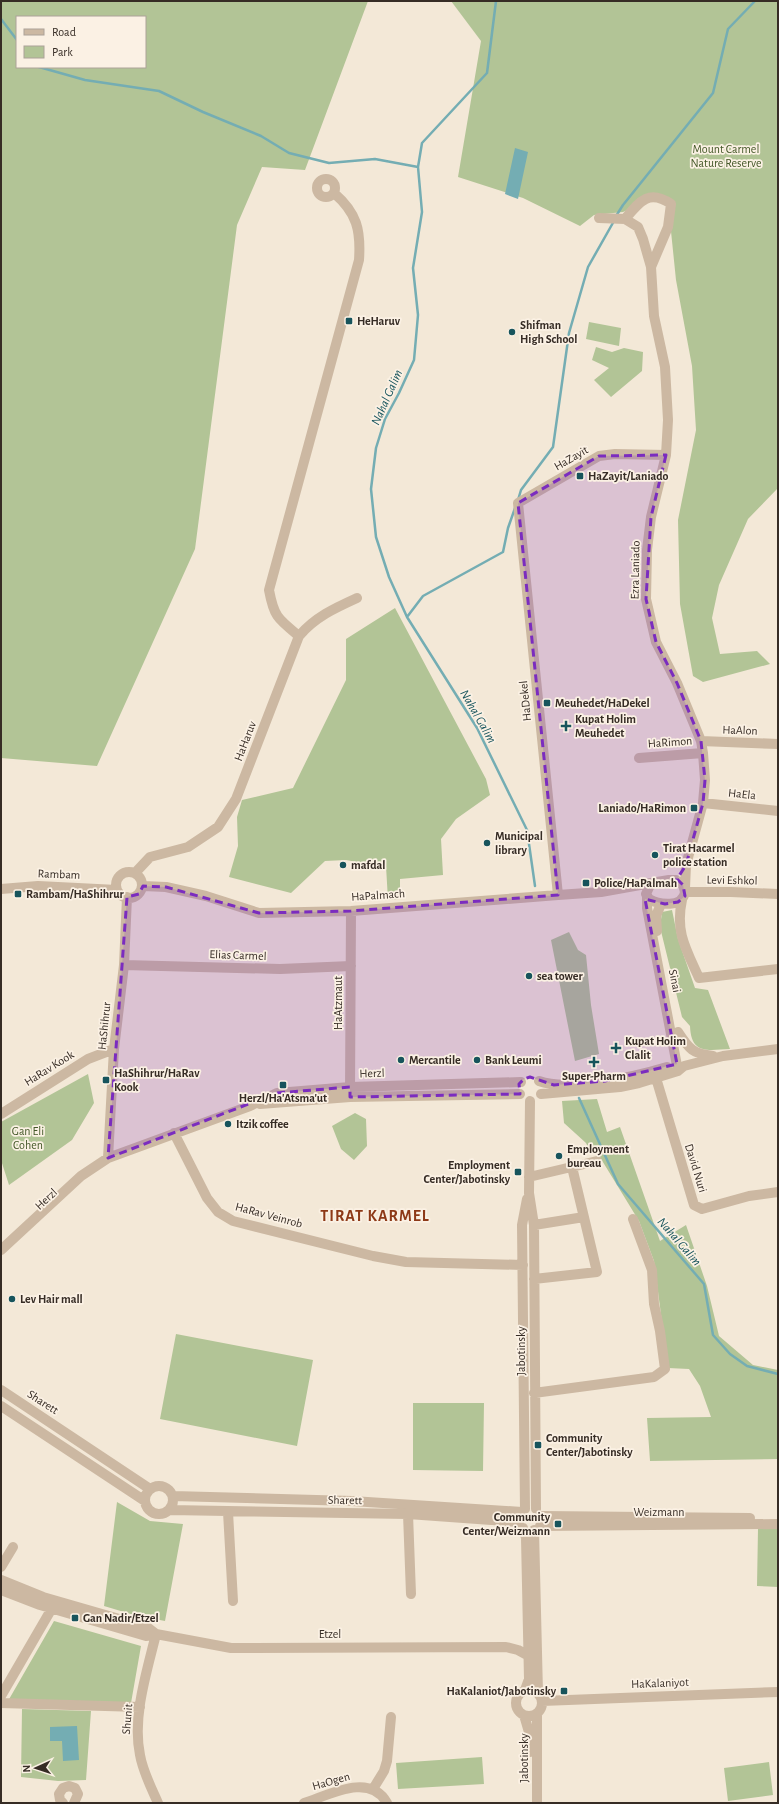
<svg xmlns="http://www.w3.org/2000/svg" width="779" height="1804" viewBox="0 0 779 1804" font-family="'Alegreya Sans',sans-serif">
	<rect width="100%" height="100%" fill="#f3e8d7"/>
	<!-- green -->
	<path fill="#b2c496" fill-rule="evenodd" d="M1,1H368L305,170L262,167L237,225L195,549L97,766L1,758ZM17,17H145V67H17Z
		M451,1H778V488L748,519L719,585L712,618L720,654L757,651L770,664L703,682L693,676L680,604L678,520L696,430L692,366L676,280L668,202L655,198L623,212L594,215L580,226L523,198L458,177L481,41Z
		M589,322L621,328L619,346L586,339Z
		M596,347L612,352L624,348L643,352L642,371L611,397L594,380L609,368L592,360Z
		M395,608L486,779L490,795L456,819L441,839L443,875L400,879V899L388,900L386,866L383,867L346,860L325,861L291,893L229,877L238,846L237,817L242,800L293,788L346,680V639Z
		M672,910L678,939L695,988L708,990L730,1049C708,1050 691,1055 690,1026L682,1017L660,927L662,912Z
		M569,932L578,950L586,955L591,1005L599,1054L575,1061L551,940Z
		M88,1074L94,1103L72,1140L9,1185L1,1160V1122Z
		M597,1099L607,1132L620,1127L660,1241L686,1225L707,1286L719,1336L753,1365L778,1370V1459L650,1461L647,1418L711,1417L700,1386L689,1369L668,1368L654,1261L639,1221L598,1154L590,1151L586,1143L564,1123L562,1101Z
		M355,1113L366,1119L367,1146L354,1160L341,1149L332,1126Z
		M176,1334L313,1360L297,1446L160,1419Z
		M413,1403H484L483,1471L413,1470Z
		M117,1502L150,1521L183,1524L165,1621L134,1615L104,1606Z
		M758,1529H778V1587L757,1586Z
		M54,1621L141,1646L131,1703L8,1701Z
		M22,1709L91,1711L86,1780L58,1781L21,1777Z
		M482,1757L484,1784L398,1789L396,1763Z
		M769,1762L773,1795L728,1801L724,1768Z"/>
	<!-- water -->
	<path fill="#74adb3" d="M515,148L528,152L518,199L505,194Z
		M77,1726L79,1760L63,1761L62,1741H50V1727Z"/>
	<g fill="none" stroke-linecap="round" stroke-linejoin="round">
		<!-- stream -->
		<path stroke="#74adb3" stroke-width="2.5" d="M496,1L487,73L422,143L418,167L422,212L413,268L418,315L414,360L399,393L385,419L376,448L371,489L376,537L389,577L407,617L477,728L527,830L535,886
			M1,19L17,40
			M39,67L85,80L159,91L203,112L261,136L289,153L329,163L375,159L418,167
			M616,216L623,205L713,93L728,29L755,1
			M518,500L521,490L553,447L569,333L588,267L614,221
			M407,617L423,596L503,552L508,528L515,508
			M579,1098L618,1184L704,1284L713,1335L730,1354L747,1366L778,1374"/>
		<!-- minor -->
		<path stroke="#ccb8a2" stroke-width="10" d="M317 188a9 9 0 1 1 18 0a9 9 0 1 1-18 0Z
			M599,218L625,219L638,227L643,239L651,267L654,316L665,367L668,420L666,455L651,517L647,550L646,599L656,642L677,683L701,741L703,753L705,780L703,803L686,865L685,888
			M625,219C640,201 649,189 671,204L668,227L651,267
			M299,636C278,619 274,617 269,590L359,260C361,230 357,213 334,193
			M701,741L778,744
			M639,758L703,753
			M703,803L778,811
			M116 885a13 13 0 1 1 26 0a13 13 0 1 1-26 0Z
			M135,873L150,857L188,847L218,827L236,799L299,636C315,617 335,608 357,598
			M669,880H676L683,885L685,892C683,908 659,905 649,899L646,894L651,883Z
			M143,886L166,887L206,896L259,913L351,911L558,895L601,892L651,883
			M1,889L38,886L117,890
			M685,892H731L778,894
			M558,895L518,503L599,456L615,454L666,455
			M647,897V908L678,1071
			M682,900C675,932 686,949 699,978L778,969
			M657,931L656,916L661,904
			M124,965L280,969L351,966
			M678,1032C689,1049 693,1054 713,1056
			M656,1078L694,1205L702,1209L749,1196L778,1192
			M539,1081C568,1092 637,1076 667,1067
			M350,1093L351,911
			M541,1094L620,1087L639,1083L678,1071L684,1066L723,1056L778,1049
			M530,1101L529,1193L534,1225L536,1509
			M260,1104L350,1097L520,1094
			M1,1114L88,1059L114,1049
			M174,1133L207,1198L218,1212L233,1221L373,1256L406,1262L523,1265
			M108,1158L114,1049L124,965L127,897
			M529,1177L597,1161
			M534,1225L584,1217
			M1,1250L81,1176L108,1158L250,1106L277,1093L350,1087L521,1082
			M534,1279L597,1272L572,1167
			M1,1390L150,1489
			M534,1393L654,1377L665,1369L660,1331L654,1304L652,1270L633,1219
			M1,1406L145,1501
			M145 1500a14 14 0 1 1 28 0a14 14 0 1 1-28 0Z
			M173,1496L352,1501L522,1512
			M525,1509L522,1225L527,1199
			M170,1510L408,1514L519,1522
			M228,1512L233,1601
			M408,1514L411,1594
			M541,1516L750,1518
			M540,1526L778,1524
			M523,1528L526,1538L529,1679L525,1690
			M534,1530L538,1693
			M1,1567L13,1547
			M1,1580L43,1597L147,1627L156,1634
			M1,1590L40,1605L146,1636L156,1634L231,1648L506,1647L518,1650L529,1656
			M156,1634C147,1671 132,1717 140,1755C143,1772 151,1787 158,1803
			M516 1703a13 13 0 1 1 26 0a13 13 0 1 1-26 0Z
			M1,1696L55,1603
			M542,1701L778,1692
			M1,1703L140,1707
			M524,1715L529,1732L530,1752
			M373,1789L384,1771L387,1761L391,1717
			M63,1803L60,1800L59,1794L63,1788L69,1786L75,1788L78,1794L74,1803
			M304,1803C329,1795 370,1772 387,1803
			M537,1803V1714"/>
	</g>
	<!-- marked area -->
	<path fill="#7b2cbf" fill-opacity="0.2" stroke="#7b2cbf" stroke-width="3" stroke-dasharray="8 5" stroke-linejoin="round" d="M666,455L651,517L646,599L656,642L677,683L701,741L705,780L703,803L686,865L677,879L683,885L685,896L678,902L665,904L645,899L677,1064L605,1081L554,1085L530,1077L524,1079L519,1084L520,1094L350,1097V1087L277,1093L108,1158L127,897L139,894L143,886L166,887L259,913L351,911L558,895L518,503L599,456Z"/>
	<!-- markers -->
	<g fill="#17545c" stroke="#fbf1e4" stroke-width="1.5">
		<rect x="345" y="317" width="8" height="8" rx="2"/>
		<circle cx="512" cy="332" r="4"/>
		<rect x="576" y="472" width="8" height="8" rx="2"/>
		<rect x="543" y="699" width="8" height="8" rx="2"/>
		<path d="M564 720h4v4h4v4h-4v4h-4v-4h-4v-4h4z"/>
		<rect x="690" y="804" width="8" height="8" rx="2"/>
		<circle cx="487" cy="843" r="4"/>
		<circle cx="655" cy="855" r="4"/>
		<circle cx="343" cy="865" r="4"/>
		<rect x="582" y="879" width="8" height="8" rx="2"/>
		<rect x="14" y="890" width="8" height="8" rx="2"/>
		<circle cx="529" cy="976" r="4"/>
		<path d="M614 1042h4v4h4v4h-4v4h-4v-4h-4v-4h4z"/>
		<circle cx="401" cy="1060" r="4"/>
		<circle cx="477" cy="1060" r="4"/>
		<path d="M592 1056h4v4h4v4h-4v4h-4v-4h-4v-4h4z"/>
		<rect x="102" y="1076" width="8" height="8" rx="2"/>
		<rect x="279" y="1081" width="8" height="8" rx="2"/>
		<circle cx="228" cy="1124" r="4"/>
		<circle cx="559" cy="1156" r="4"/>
		<rect x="514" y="1168" width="8" height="8" rx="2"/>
		<circle cx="12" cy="1299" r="4"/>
		<rect x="534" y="1441" width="8" height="8" rx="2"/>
		<rect x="554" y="1520" width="8" height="8" rx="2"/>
		<rect x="71" y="1614" width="8" height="8" rx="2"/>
		<rect x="560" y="1687" width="8" height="8" rx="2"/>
	</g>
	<g text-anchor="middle" stroke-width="3.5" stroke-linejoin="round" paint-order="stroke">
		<!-- park labels -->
		<g font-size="12" fill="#435727" stroke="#fbf1e4">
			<text x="726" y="153">Mount Carmel<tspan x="726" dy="14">Nature Reserve</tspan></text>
			<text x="28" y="1135">Gan Eli<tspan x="28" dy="14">Cohen</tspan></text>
		</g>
		<!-- poi labels -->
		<g font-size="12" font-weight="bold" fill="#362c25" stroke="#fbf1e4" text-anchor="start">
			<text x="357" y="325">HeHaruv</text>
			<text x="520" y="329">Shifman<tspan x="520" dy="14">High School</tspan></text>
			<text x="588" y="480">HaZayit/Laniado</text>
			<text x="555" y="707">Meuhedet/HaDekel</text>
			<text x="575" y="723">Kupat Holim<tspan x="575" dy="14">Meuhedet</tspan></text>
			<text x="686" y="812" text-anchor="end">Laniado/HaRimon</text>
			<text x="495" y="840">Municipal<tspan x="495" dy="14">library</tspan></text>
			<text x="663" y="852">Tirat Hacarmel<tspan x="663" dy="14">police station</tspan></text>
			<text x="351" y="869">mafdal</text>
			<text x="594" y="887">Police/HaPalmah</text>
			<text x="26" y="898">Rambam/HaShihrur</text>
			<text x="537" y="980">sea tower</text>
			<text x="625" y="1045">Kupat Holim<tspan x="625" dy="14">Clalit</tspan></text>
			<text x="409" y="1064">Mercantile</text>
			<text x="485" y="1064">Bank Leumi</text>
			<text x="114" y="1077">HaShihrur/HaRav<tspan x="114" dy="14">Kook</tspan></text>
			<text x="594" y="1080" text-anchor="middle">Super-Pharm</text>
			<text x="283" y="1102" text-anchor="middle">Herzl/Ha'Atsma'ut</text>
			<text x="236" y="1128">Itzik coffee</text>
			<text x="567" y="1153">Employment<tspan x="567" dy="14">bureau</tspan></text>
			<text x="510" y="1169" text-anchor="end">Employment<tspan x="510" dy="14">Center/Jabotinsky</tspan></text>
			<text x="20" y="1303">Lev Hair mall</text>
			<text x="546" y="1442">Community<tspan x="546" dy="14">Center/Jabotinsky</tspan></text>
			<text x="550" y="1521" text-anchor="end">Community<tspan x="550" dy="14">Center/Weizmann</tspan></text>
			<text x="83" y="1622">Gan Nadir/Etzel</text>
			<text x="556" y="1695" text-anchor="end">HaKalaniot/Jabotinsky</text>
		</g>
		<!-- street labels -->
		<g font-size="12" fill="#362c25" stroke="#fbf1e4">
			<text transform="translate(571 458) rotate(-30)" y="4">HaZayit</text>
			<text transform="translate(635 570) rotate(-89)" y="4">Ezra Laniado</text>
			<text transform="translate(525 701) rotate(-96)" y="4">HaDekel</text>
			<text transform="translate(740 730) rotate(2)" y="4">HaAlon</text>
			<text transform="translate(245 741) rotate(-69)" y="4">HaHaruv</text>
			<text transform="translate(670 742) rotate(-4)" y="4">HaRimon</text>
			<text transform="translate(742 794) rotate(6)" y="4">HaEla</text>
			<text transform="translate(59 874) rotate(2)" y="4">Rambam</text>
			<text transform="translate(732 880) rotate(1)" y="4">Levi Eshkol</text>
			<text transform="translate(378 895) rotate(-4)" y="4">HaPalmach</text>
			<text transform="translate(238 955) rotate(2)" y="4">Elias Carmel</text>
			<text transform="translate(675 981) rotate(79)" y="4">Sinai</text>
			<text transform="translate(338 1003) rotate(-90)" y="4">HaAtzmaut</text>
			<text transform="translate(104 1026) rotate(-84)" y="4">HaShihrur</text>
			<text transform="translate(49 1068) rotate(-32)" y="4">HaRav Kook</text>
			<text transform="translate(372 1073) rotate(-2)" y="4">Herzl</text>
			<text transform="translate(696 1168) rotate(73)" y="4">David Nuri</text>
			<text transform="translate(46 1199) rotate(-43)" y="4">Herzl</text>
			<text transform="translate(269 1215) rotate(15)" y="4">HaRav Veinrob</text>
			<text transform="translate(521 1351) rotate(-90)" y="4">Jabotinsky</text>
			<text transform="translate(43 1402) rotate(33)" y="4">Sharett</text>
			<text transform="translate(345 1500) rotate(1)" y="4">Sharett</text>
			<text x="659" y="1516">Weizmann</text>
			<text x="330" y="1638">Etzel</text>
			<text transform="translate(660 1683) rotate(-2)" y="4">HaKalaniyot</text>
			<text transform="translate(127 1719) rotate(-85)" y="4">Shunit</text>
			<text transform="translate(524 1758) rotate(-90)" y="4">Jabotinsky</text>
			<text transform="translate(331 1781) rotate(-16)" y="4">HaOgen</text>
		</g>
		<!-- water labels -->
		<g font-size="13" font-style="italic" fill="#17545c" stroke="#fbf1e4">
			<text transform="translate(386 397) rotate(-66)" y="5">Nahal Galim</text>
			<text transform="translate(479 716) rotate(60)" y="5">Nahal Galim</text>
			<text transform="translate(680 1241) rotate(49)" y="5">Nahal Galim</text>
		</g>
		<!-- district labels -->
		<g font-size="16" font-weight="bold" letter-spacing="1" fill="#8d3917" stroke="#fbf1e4">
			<text x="375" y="1221">TIRAT KARMEL</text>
		</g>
	</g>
	<!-- border -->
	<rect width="779" height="1804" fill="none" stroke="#362c25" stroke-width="4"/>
	<!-- legend -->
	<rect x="16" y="16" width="130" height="52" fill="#fbf1e4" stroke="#aca298"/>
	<rect x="24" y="29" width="20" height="6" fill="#ccb8a2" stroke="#aca298"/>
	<text x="52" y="36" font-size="12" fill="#362c25">Road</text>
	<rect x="24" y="46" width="20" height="12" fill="#b2c496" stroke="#aca298"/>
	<text x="52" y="56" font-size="12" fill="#362c25">Park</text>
	<!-- north arrow -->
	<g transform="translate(36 1768) rotate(267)" stroke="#fbf1e4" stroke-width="3" paint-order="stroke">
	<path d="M0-3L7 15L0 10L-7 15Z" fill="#362c25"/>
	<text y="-6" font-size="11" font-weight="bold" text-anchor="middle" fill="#362c25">N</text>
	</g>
</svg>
